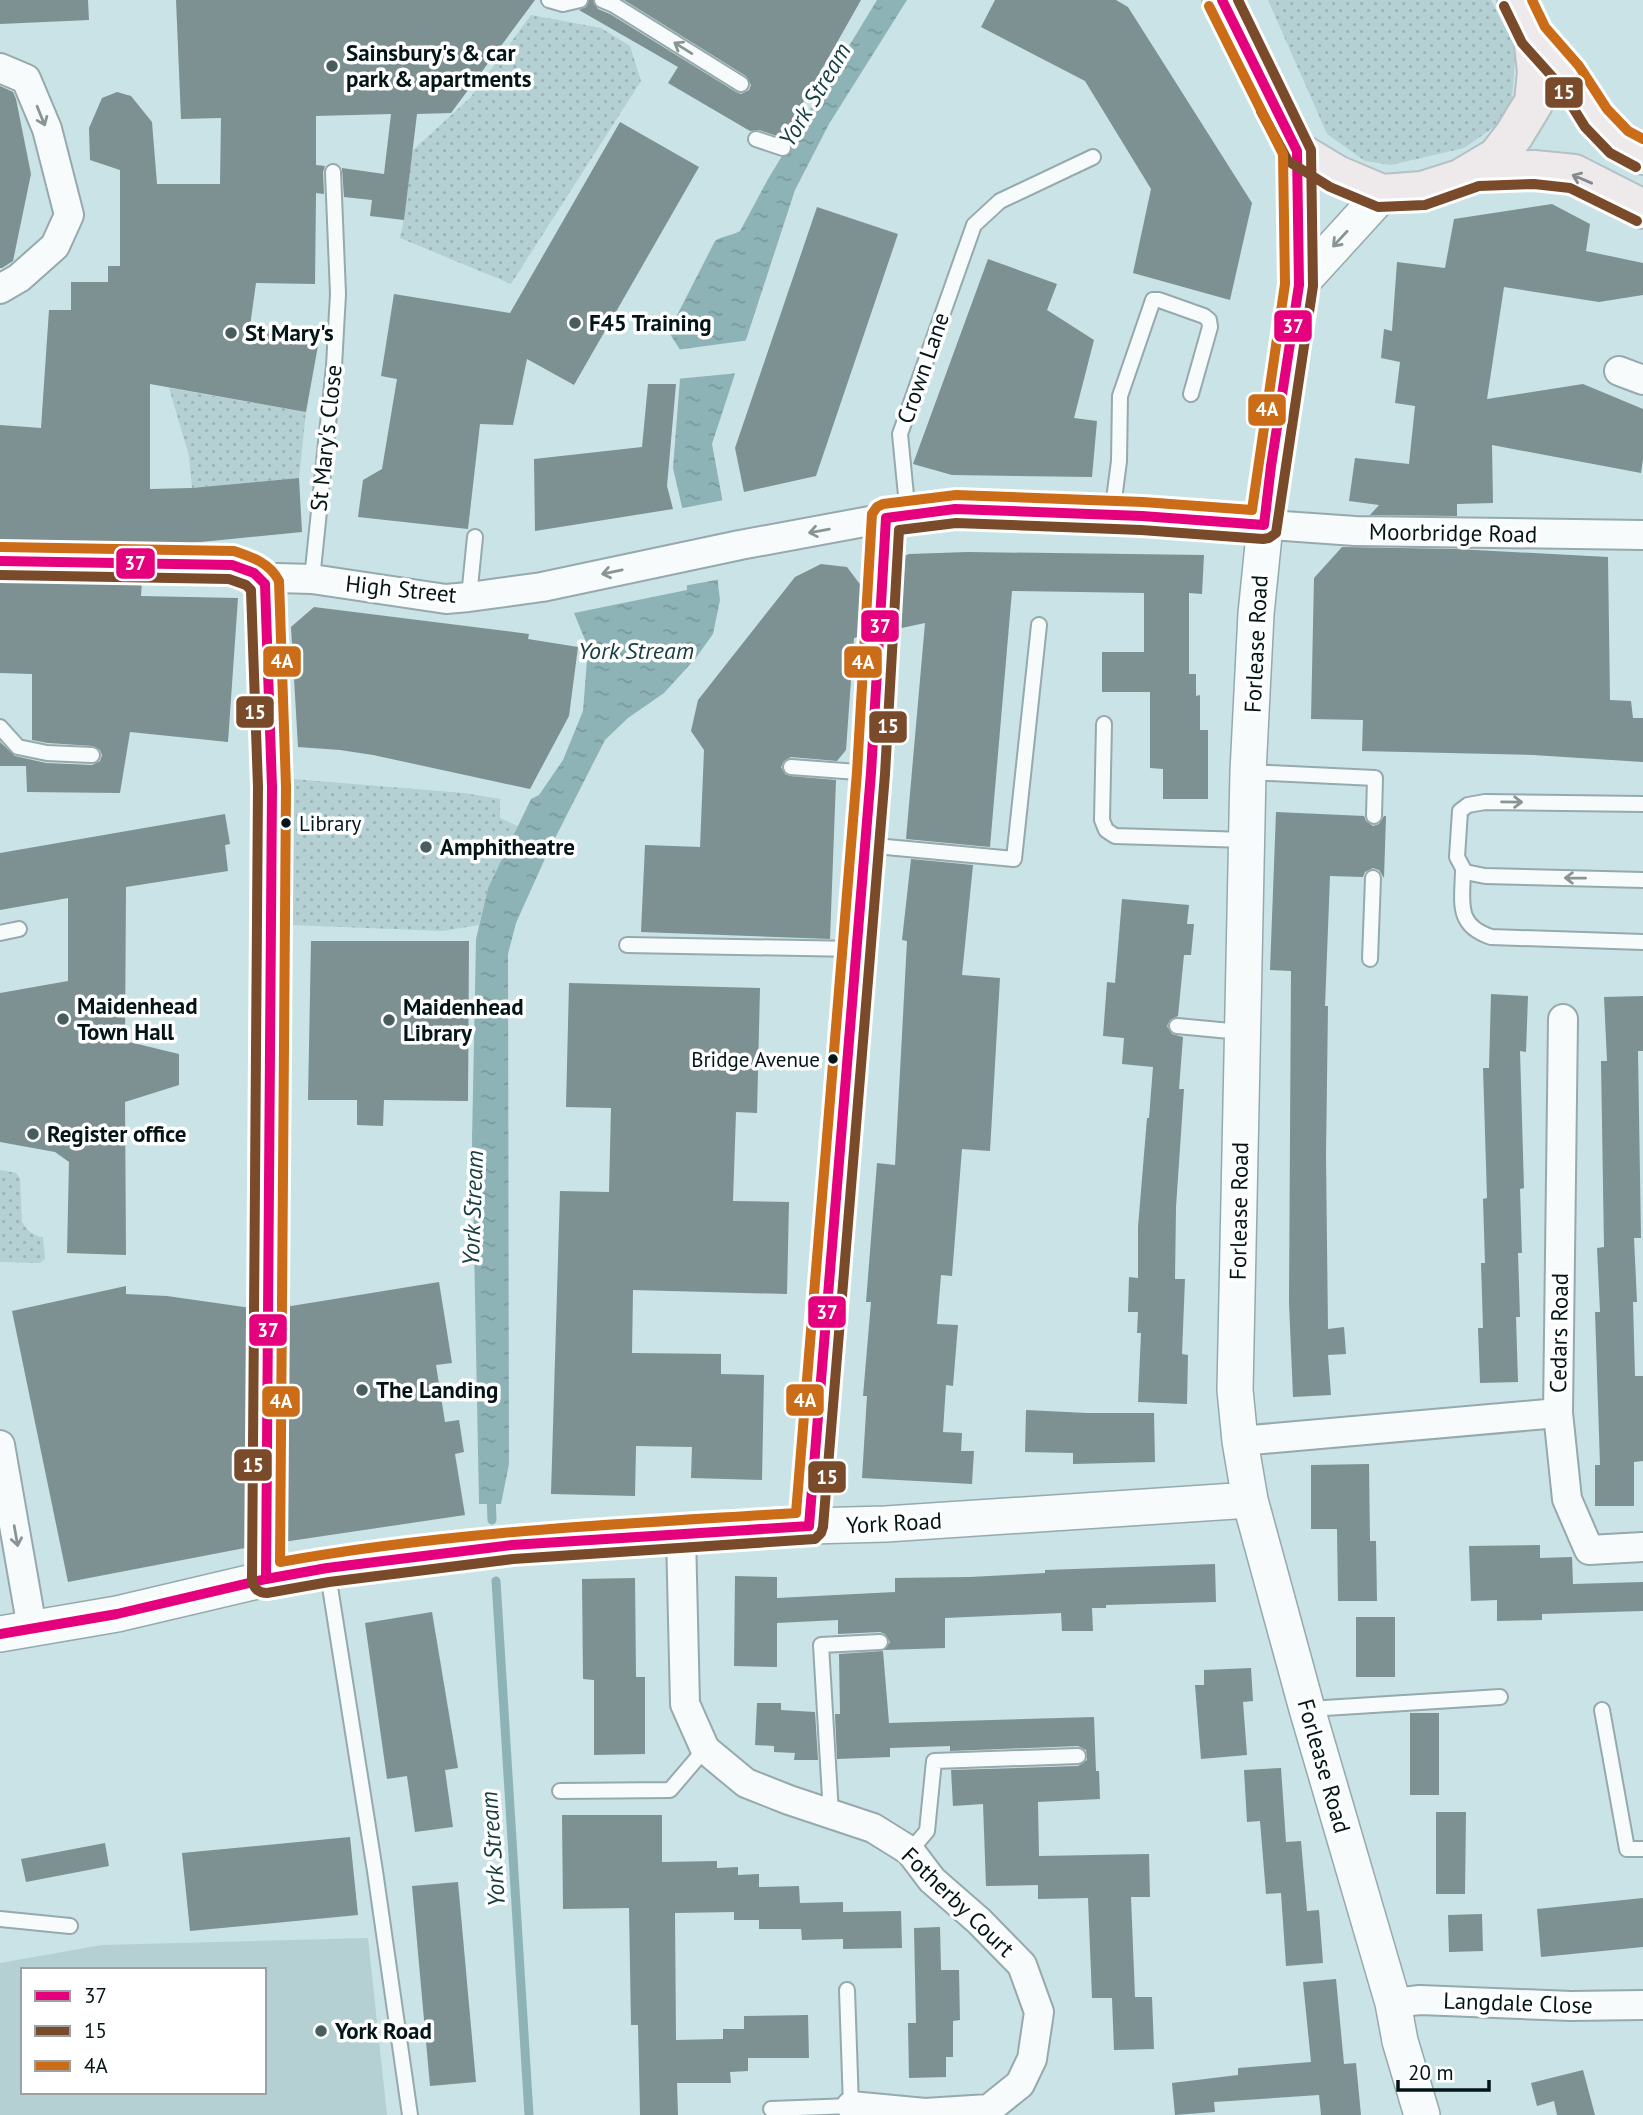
<svg xmlns="http://www.w3.org/2000/svg" width="1643" height="2115" viewBox="0 0 1643 2115" font-family="'PT Sans',sans-serif">
	<defs>
		<pattern id="green-dots" width="8" height="8" patternUnits="userSpaceOnUse" patternTransform="scale(1.75)"><rect width="8" height="8" fill="#b4d0d3"/><path d="M2 2h.1M6 6h.1" fill="none" stroke="#99b2b4" stroke-width="1.8" stroke-linecap="round"/></pattern>
		<pattern id="water-ripples" width="26" height="14" patternUnits="userSpaceOnUse" patternTransform="scale(1.75)"><rect width="26" height="14" fill="#8eb3b7"/><path d="M2 4q2-2 4 0t4 0M15 11q2-2 4 0t4 0" fill="none" stroke="#79999d"/></pattern>
	</defs>
	<rect width="100%" height="100%" fill="#cae3e6"/>
	<!-- green -->
	<path fill="url(#green-dots)" d="M1268,0H1491L1516,49L1511,107L1497,125L1464,148L1391,165L1365,161L1327,134Z
		M531,15L601,28L630,46L641,81L511,284L400,238L404,219L412,151L470,98Z
		M169,388L306,412L299,478L192,488L189,456Z
		M293,779L464,793L500,799V818L518,826L488,888L479,925L443,931L291,925Z
		M0,1170L16,1173L20,1178L22,1222C27,1230 34,1237 43,1237L45,1259L40,1263L0,1262Z"/>
	<!-- pitch -->
	<path fill="#b4d0d3" fill-rule="evenodd" d="M368,1938L387,2115H0V1963L102,1945ZM23,1970H264V2092H23Z"/>
	<!-- water -->
	<path fill="url(#water-ripples)" d="M877,0H907L829,124L795,190L712,444L722,498L718,584L720,600L713,634L695,659L664,693L628,718L605,740L548,852L516,923L508,954L509,1464L501,1504H479L472,1141L476,939L488,888L531,799L539,795L563,760L583,711L588,647L574,613L687,590L682,507L673,468L682,353L670,334L671,327L715,241C722,236 731,236 740,231L768,179Z"/>
	<!-- pier -->
	<path fill="#cae3e6" d="M750,340L739,373L676,379L678,354L676,350Z
		M724,500L722,579L683,586L678,509Z"/>
	<g fill="none" stroke-linecap="round" stroke-linejoin="round">
		<!-- stream -->
		<path stroke="#8eb3b7" stroke-width="9" d="M491,1495L492,1520
			M496,1581L529,2115"/>
	</g>
	<!-- building -->
	<path fill="#7d9092" d="M0,0H88L89,20L0,24Z
		M176,0H535L451,113L417,114L404,220L370,216L372,200L344,197L342,168L384,174L391,114L316,116V165L325,166L323,172L324,194L316,193L315,284L256,283L250,326L319,340L306,412L150,384V489L192,488L299,478L302,532L191,543H144V547L0,544V425L41,428L49,310H71V282H108V266H120V170L90,160L89,128L102,98L117,92L131,96L152,122L157,184H220L221,118L181,119Z
		M589,0H593L598,9L610,14L736,92L741,94L749,90L751,85L746,76L624,0H861L783,138L759,130L750,131L668,83L678,67L579,10L586,7Z
		M995,0H1116L1128,7L1252,203L1230,300L1133,273L1151,189L1085,81L981,27Z
		M0,86L13,92L16,99L31,174L13,261L2,268H0Z
		M620,122L699,167L574,385L527,359L513,425L480,424L468,529L358,517L363,480L382,469L397,379L381,376L394,294L510,313Z
		M1552,204L1590,224L1586,251L1643,263V295L1599,302L1504,287L1487,399L1583,384L1643,409V459L1641,473L1492,445L1493,503L1457,504V516L1370,515L1379,505L1349,501L1355,458L1409,464L1415,406L1395,403L1400,362L1381,358L1384,329L1392,331L1397,262L1445,268L1454,219Z
		M817,207L898,234L816,476L744,492L735,448Z
		M988,259L1057,284L1047,310L1094,340L1074,418L1097,421L1092,477L952,475L913,464Z
		M648,384H676L667,486L673,509L535,531L534,459L642,447Z
		M1342,547L1456,549L1608,557L1610,700L1631,701L1633,718H1643V762L1533,755L1362,751L1363,720L1311,719L1314,578Z
		M968,552L1204,555L1202,594L1189,593V674H1196V696L1200,695V730H1208V799H1163V769L1150,768V692H1102V652H1144V593L1012,591L990,847L906,839L925,623L897,629L900,558L909,554Z
		M821,564L847,567L865,591L862,636L854,638L846,750L837,761L791,757L784,761L781,767L785,774L790,776L836,780L830,939L641,932L645,845L700,847L704,750L691,731L698,700L795,577Z
		M0,578L142,580L141,596L238,598L228,742L130,732L120,793L27,792L26,766H0V742L15,756L46,763L92,765L100,761L102,755L100,750L93,746L48,743L32,740V674L0,673Z
		M314,607L529,634L528,639L578,647L569,716L530,789L373,755L340,750L298,747L291,627Z
		M1276,812L1364,816L1366,821L1373,826L1379,824L1384,816H1386L1384,878L1379,870L1373,868L1365,872L1363,877L1330,876L1325,1006H1328L1326,1156L1328,1329L1344,1327L1346,1354L1328,1355L1331,1395L1293,1397L1289,1303L1291,971L1270,970Z
		M225,814L230,844L225,845L228,871L126,887L125,1041L179,1054V1085L125,1102L126,1255L67,1253L69,1162L55,1152L0,1142V993L68,981V898L0,910V853Z
		M911,859L973,865L962,975L1000,978L990,1151L962,1149L952,1276L941,1275L937,1324L958,1325L953,1386L946,1385L943,1432L962,1433L961,1451H974L972,1484L862,1478L867,1396H863L871,1302H866L877,1163L895,1165L907,941L902,940Z
		M1122,899L1189,905L1187,924H1194L1191,955H1184L1178,1016L1170,1020L1167,1026L1172,1034L1183,1037L1179,1089H1184L1176,1207L1175,1279H1185L1182,1354L1188,1355L1187,1404L1138,1402L1141,1333H1137L1138,1312H1128L1129,1277L1138,1278V1227L1147,1118H1149L1153,1067L1122,1064L1124,1038L1103,1036L1107,982L1115,983Z
		M311,941H469L468,1101L384,1100L383,1126L357,1125V1100H308Z
		M569,983L760,988L757,1113L736,1112L733,1201L789,1202L787,1294L633,1290L632,1353L721,1354V1374L764,1375L762,1480L691,1478L692,1447L636,1446L635,1496L551,1494L560,1191L609,1192L611,1108L566,1107Z
		M1491,994L1528,996L1526,1052L1520,1051L1524,1188L1520,1189L1522,1253H1518L1520,1317H1516L1518,1382L1480,1383L1478,1328H1483L1481,1263H1485L1483,1199L1487,1198L1483,1068H1489Z
		M1643,996V1051H1638L1641,1238H1634L1637,1302H1633L1635,1376H1643V1461L1634,1462V1506H1595V1465H1600L1595,1312H1600L1597,1248L1604,1247L1601,1061H1607L1604,997Z
		M439,1282L452,1363L436,1365L445,1422L459,1420L464,1452L455,1454L465,1515L283,1542L285,1307Z
		M126,1286V1294L167,1296L251,1308L250,1547L68,1582L12,1311Z
		M1026,1410L1086,1413H1154L1155,1462L1073,1464V1453L1025,1452Z
		M1369,1464L1370,1541H1376L1377,1601H1338L1337,1529H1311V1465Z
		M1540,1545V1558L1572,1557L1573,1584L1643,1582V1611L1542,1614V1620L1497,1621V1600L1471,1601L1469,1546Z
		M1215,1564L1216,1602L1106,1605V1608H1092L1093,1631H1062L1061,1613L945,1618V1648L884,1650L890,1642L885,1634L880,1632L838,1634V1620L777,1623V1667L734,1666L735,1576L777,1577V1598L895,1592V1578L970,1577L1045,1573V1570Z
		M635,1578L636,1677H645V1754L594,1755V1680L583,1679L582,1579Z
		M432,1612L458,1768L445,1770L453,1827L415,1832L407,1776L387,1779L365,1623Z
		M1356,1617H1395V1677H1356Z
		M883,1651L889,1723L1094,1717L1096,1771H1099L1100,1799L1038,1802L1039,1856L1149,1854L1150,1897H1131L1135,1997H1152L1154,2049L1114,2050L1112,1998H1092L1088,1898L1038,1899V1885L986,1886L983,1804L953,1806L951,1770L1078,1766L1087,1760L1086,1750L1078,1746L950,1751V1746L890,1748V1757L837,1759L835,1714H840L839,1654Z
		M1251,1668L1253,1701L1243,1702L1247,1755L1201,1759L1195,1685H1204V1670Z
		M757,1703H781V1710L815,1712L818,1760H794L795,1753L774,1752V1746L755,1745Z
		M1410,1713H1439V1795H1410Z
		M1281,1768L1286,1842L1301,1841L1307,1911L1319,1910L1323,1963L1286,1966L1281,1893L1266,1894L1260,1821L1247,1822L1244,1770Z
		M1436,1812H1466L1465,1894H1436Z
		M562,1815H662V1862L717,1861V1868L738,1867V1875L759,1874V1887L799,1886L800,1903L843,1902V1912L901,1911L902,1948L843,1949V1939L802,1940L801,1929H759V1920H734V1912L675,1913L676,2040L723,2039V2029H744V2016L808,2015L809,2058H748V2071L730,2072L731,2083H677L678,2115H640L638,2025H631L629,1908L563,1909Z
		M350,1837L358,1915L190,1931L182,1853Z
		M105,1843L109,1866L26,1882L21,1859Z
		M458,1882L476,2082L430,2086L412,1886Z
		M1643,1898V1947L1541,1957L1537,1909Z
		M1482,1914L1483,1951L1449,1952L1448,1915Z
		M940,1927L941,1970H959L960,2020L953,2021V2057H946V2077L909,2078L908,2023H916L914,1928Z
		M1336,1979L1344,2064L1356,2063L1361,2115H1321L1319,2095L1214,2102L1215,2112L1175,2115L1172,2083L1238,2075V2068L1311,2062L1303,1982Z
		M1583,2070L1595,2115H1557L1554,2101L1537,2106L1531,2083Z"/>
	<g fill="none" stroke-linecap="round" stroke-linejoin="round">
		<defs>
			<path id="service" d="M549,0L563,4L580,0
				M602,0L614,5L741,84
				M756,139L783,148
				M1112,515L1119,461L1120,396L1153,300H1159L1204,316L1209,320L1210,327L1191,394
				M908,516L900,434L974,225L1000,201L1093,157
				M312,579L334,366L338,294L333,172
				M469,597L475,537
				M1104,724L1102,820L1106,830L1115,836L1246,840
				M0,727L18,747L47,753L92,755
				M791,767L871,773
				M1248,772L1375,778L1374,816
				M1643,804L1485,802L1468,805L1460,811L1457,857L1465,872L1485,876L1643,880
				M865,845L1014,859L1039,625
				M1463,868C1463,900 1454,925 1491,937L1643,942
				M0,933L19,929
				M627,945L856,949
				M1370,959L1373,878
				M1177,1026L1241,1032
				M327,1568L375,1871L410,2115
				M1309,1709L1500,1697
				M1602,1710L1627,1849H1643
				M560,1791L670,1790L705,1749
				M831,1814L821,1645L880,1642
				M910,1851L927,1831L934,1761L1078,1756
				M0,1919L70,1926
				M771,2109L851,2106L847,1990"/>
			<path id="minor" d="M0,68L26,79L47,129L69,215L55,246L19,278L0,289
				M1619,371L1643,380
				M0,561L232,565L254,573L265,584
				M265,584L277,578L312,579L446,599L469,597L542,587L740,545L886,518L955,509L1142,516L1355,531L1643,535
				M265,584L272,787L266,1579
				M1558,1413L1567,1499L1589,1550L1643,1547
				M1240,1441L1558,1413L1563,1019
				M0,1445L32,1628
				M809,1526L871,773L886,518
				M681,1535L685,1704L705,1749L746,1783L789,1800L873,1828L910,1851L932,1880L979,1921L1022,1965L1039,2012L1032,2059L1020,2084L989,2109L925,2113L851,2106
				M1393,2003L1420,2000L1571,2006L1643,2005"/>
			<path id="tertiary" d="M1297,151L1299,285L1271,466L1256,614L1248,772L1235,1390L1240,1441L1250,1500L1307,1709L1393,2003L1400,2041L1422,2115
				M1299,285L1382,194
				M0,1634L117,1614L266,1579L327,1568L512,1545L809,1526L886,1524L1250,1500"/>
			<path id="primary" d="M1222,0L1297,151L1337,175L1382,194L1422,191L1460,179L1497,157L1514,135L1534,102L1537,72L1533,35L1517,0
				M1533,35L1568,74L1596,118L1619,142L1643,155
				M1476,172L1534,170L1574,174L1643,209"/>
		</defs>
		<!-- service casing -->
		<use href="#service" stroke="#96a9ac" stroke-width="18"/>
		<!-- minor casing -->
		<use href="#minor" stroke="#96a9ac" stroke-width="32"/>
		<!-- tertiary casing -->
		<use href="#tertiary" stroke="#96a9ac" stroke-width="38"/>
		<!-- primary casing -->
		<use href="#primary" stroke="#b5c1c3" stroke-width="42"/>
		<!-- service -->
		<use href="#service" stroke="#f7fbfb" stroke-width="14"/>
		<!-- minor -->
		<use href="#minor" stroke="#f7fbfb" stroke-width="28"/>
		<!-- tertiary -->
		<use href="#tertiary" stroke="#f7fbfb" stroke-width="35"/>
		<!-- primary -->
		<use href="#primary" stroke="#eeeaeb" stroke-width="38"/>
		<defs>
			<path id="bus-1" d="M0,561L232,565L254,573L265,584
				M265,584L272,787L266,1579
				M0,1634L117,1614L266,1579L327,1568L512,1545L809,1526L871,773L886,518L955,509L1142,516L1264,525L1271,466L1299,285L1297,151L1222,0"/>
			<path id="bus-2" d="M1504,6L1522,43L1557,82L1585,127L1610,153L1636,167
				M1261,111L1288,161L1330,187L1378,207L1425,205L1479,186L1534,184L1570,188L1637,221
				M0,575L229,579L246,585L251,590L258,787L252,1579C253,1588 258,1593 267,1593L329,1582L513,1559L815,1539L821,1533L823,1527L885,774L899,530L956,523L1141,530L1263,539L1269,538L1276,533L1313,286L1311,150L1238,0"/>
			<path id="bus-3" d="M1532,0L1545,27L1579,66L1607,109L1628,131L1643,139
				M0,547L234,551C252,557 270,563 279,581L286,787L280,1562C451,1531 624,1524 796,1513L857,772L872,514L877,507L883,504L956,495L1143,502L1252,510L1285,284L1283,154L1209,6"/>
		</defs>
		<!-- bus-1 casing -->
		<use href="#bus-1" stroke="#fff" stroke-width="16"/>
		<!-- bus-2 casing -->
		<use href="#bus-2" stroke="#fff" stroke-width="16"/>
		<!-- bus-3 casing -->
		<use href="#bus-3" stroke="#fff" stroke-width="16"/>
		<!-- bus-1 -->
		<use href="#bus-1" stroke="#e5007d" stroke-width="10"/>
		<!-- bus-2 -->
		<use href="#bus-2" stroke="#7a4b2a" stroke-width="10"/>
		<!-- bus-3 -->
		<use href="#bus-3" stroke="#ca6c18" stroke-width="10"/>
	</g>
	<!-- one-way arrows -->
	<defs><path id="oneway-shaft" d="M-6 0H5M1.5-3L5.5 0L1.5 3" fill="none" stroke-width="1.6" stroke-linecap="round" stroke-linejoin="round" transform="scale(1.75)"/></defs>
	<g stroke="#8a9494">
		<use href="#oneway-shaft" transform="translate(683 48) rotate(-148)"/>
		<use href="#oneway-shaft" transform="translate(41 116) rotate(68)"/>
		<use href="#oneway-shaft" transform="translate(1340 239) rotate(133)"/>
		<use href="#oneway-shaft" transform="translate(819 531) rotate(170)"/>
		<use href="#oneway-shaft" transform="translate(612 572) rotate(168)"/>
		<use href="#oneway-shaft" transform="translate(1512 802) rotate(1)"/>
		<use href="#oneway-shaft" transform="translate(1575 878) rotate(-179)"/>
		<use href="#oneway-shaft" transform="translate(16 1536) rotate(80)"/>
	</g>
	<use stroke="#858a8c" href="#oneway-shaft" transform="translate(1582 179) rotate(-157)"/>
	<!-- markers -->
	<g fill="#495d5f" stroke="#fff" stroke-width="2.5">
		<circle cx="332" cy="66" r="7"/>
		<circle cx="575" cy="323" r="7"/>
		<circle cx="231" cy="333" r="7"/>
		<circle cx="426" cy="847" r="7"/>
		<circle cx="63" cy="1019" r="7"/>
		<circle cx="389" cy="1020" r="7"/>
		<circle cx="33" cy="1134" r="7"/>
		<circle cx="362" cy="1390" r="7"/>
		<circle cx="321" cy="2031" r="7"/>
	</g>
	<g fill="#041517" stroke="#fff" stroke-width="2.5">
		<circle cx="286" cy="823" r="6"/>
		<circle cx="833" cy="1059" r="6"/>
	</g>
	<g text-anchor="middle" stroke-width="7" stroke-linejoin="round" paint-order="stroke">
		<!-- bus labels -->
		<g font-size="21" fill="#041517" stroke="#fff" text-anchor="start">
			<text x="299" y="831">Library</text>
			<text x="820" y="1067" text-anchor="end">Bridge Avenue</text>
		</g>
		<!-- poi labels -->
		<g font-size="23" font-weight="bold" fill="#041517" stroke="#fff" text-anchor="start">
			<text x="346" y="61">Sainsbury's &amp; car<tspan x="346" dy="26">park &amp; apartments</tspan></text>
			<text x="589" y="331">F45 Training</text>
			<text x="245" y="341">St Mary's</text>
			<text x="440" y="855">Amphitheatre</text>
			<text x="77" y="1014">Maidenhead<tspan x="77" dy="26">Town Hall</tspan></text>
			<text x="403" y="1015">Maidenhead<tspan x="403" dy="26">Library</tspan></text>
			<text x="47" y="1142">Register office</text>
			<text x="376" y="1398">The Landing</text>
			<text x="335" y="2039">York Road</text>
		</g>
		<!-- street labels -->
		<g font-size="23" fill="#041517" stroke="#fff">
			<text transform="translate(923 368) rotate(-71)" y="8">Crown Lane</text>
			<text transform="translate(326 438) rotate(-84)" y="8">St Mary's Close</text>
			<text transform="translate(1453 533) rotate(1)" y="8">Moorbridge Road</text>
			<text transform="translate(401 589) rotate(6)" y="8">High Street</text>
			<text transform="translate(1256 644) rotate(-87)" y="8">Forlease Road</text>
			<text transform="translate(1239 1211) rotate(-89)" y="8">Forlease Road</text>
			<text transform="translate(1559 1333) rotate(-89)" y="8">Cedars Road</text>
			<text transform="translate(894 1523) rotate(-3)" y="8">York Road</text>
			<text transform="translate(1324 1766) rotate(74)" y="8">Forlease Road</text>
			<text transform="translate(958 1902) rotate(44)" y="8">Fotherby Court</text>
			<text transform="translate(1518 2003) rotate(2)" y="8">Langdale Close</text>
		</g>
		<!-- water labels -->
		<g font-size="24" font-style="italic" fill="#153d42" stroke="#fff">
			<text transform="translate(815 95) rotate(-59)" y="8">York Stream</text>
			<text x="636" y="659">York Stream</text>
			<text transform="translate(473 1208) rotate(-88)" y="8">York Stream</text>
			<text transform="translate(493 1849) rotate(-94)" y="8">York Stream</text>
		</g>
	</g>
	<g stroke="#fff" stroke-width="2.5">
		<rect x="1544" y="76" width="40" height="33" rx="7" fill="#7a4b2a"/>
		<rect x="1273" y="309" width="40" height="34" rx="7" fill="#e5007d"/>
		<rect x="1247" y="393" width="40" height="34" rx="7" fill="#ca6c18"/>
		<rect x="115" y="547" width="41" height="33" rx="7" fill="#e5007d"/>
		<rect x="860" y="609" width="40" height="34" rx="7" fill="#e5007d"/>
		<rect x="262" y="645" width="40" height="33" rx="7" fill="#ca6c18"/>
		<rect x="843" y="645" width="40" height="34" rx="7" fill="#ca6c18"/>
		<rect x="235" y="695" width="40" height="34" rx="7" fill="#7a4b2a"/>
		<rect x="868" y="710" width="40" height="34" rx="7" fill="#7a4b2a"/>
		<rect x="807" y="1295" width="40" height="34" rx="7" fill="#e5007d"/>
		<rect x="248" y="1313" width="40" height="34" rx="7" fill="#e5007d"/>
		<rect x="785" y="1383" width="40" height="34" rx="7" fill="#ca6c18"/>
		<rect x="261" y="1385" width="40" height="33" rx="7" fill="#ca6c18"/>
		<rect x="233" y="1448" width="40" height="34" rx="7" fill="#7a4b2a"/>
		<rect x="807" y="1460" width="40" height="34" rx="7" fill="#7a4b2a"/>
	</g>
	<g font-size="19" text-anchor="middle" font-weight="bold" fill="#fff">
		<text x="1564" y="99">15</text>
		<text x="1293" y="333">37</text>
		<text x="1267" y="416">4A</text>
		<text x="135" y="570">37</text>
		<text x="880" y="633">37</text>
		<text x="282" y="668">4A</text>
		<text x="863" y="669">4A</text>
		<text x="255" y="719">15</text>
		<text x="888" y="733">15</text>
		<text x="827" y="1319">37</text>
		<text x="268" y="1337">37</text>
		<text x="805" y="1407">4A</text>
		<text x="281" y="1408">4A</text>
		<text x="253" y="1472">15</text>
		<text x="827" y="1484">15</text>
	</g>
	<!-- legend -->
	<rect x="21" y="1968" width="245" height="126" fill="#ffffff" stroke="#9ba1a2" stroke-width="2"/>
	<rect x="35" y="1991" width="35" height="10" fill="#e5007d" stroke="#9ba1a2" stroke-width="2"/>
	<text x="84" y="2003" font-size="21" fill="#041517">37</text>
	<rect x="35" y="2026" width="35" height="10" fill="#7a4b2a" stroke="#9ba1a2" stroke-width="2"/>
	<text x="84" y="2038" font-size="21" fill="#041517">15</text>
	<rect x="35" y="2061" width="35" height="10" fill="#ca6c18" stroke="#9ba1a2" stroke-width="2"/>
	<text x="84" y="2073" font-size="21" fill="#041517">4A</text>
	<!-- scale -->
	<path d="M1398 2080v10h91v-10" fill="none" stroke="#041517" stroke-width="3.5"/>
	<text x="1408" y="2080" font-size="21" fill="#041517" stroke="#ffffff" stroke-width="5" paint-order="stroke">20 m</text>
</svg>
